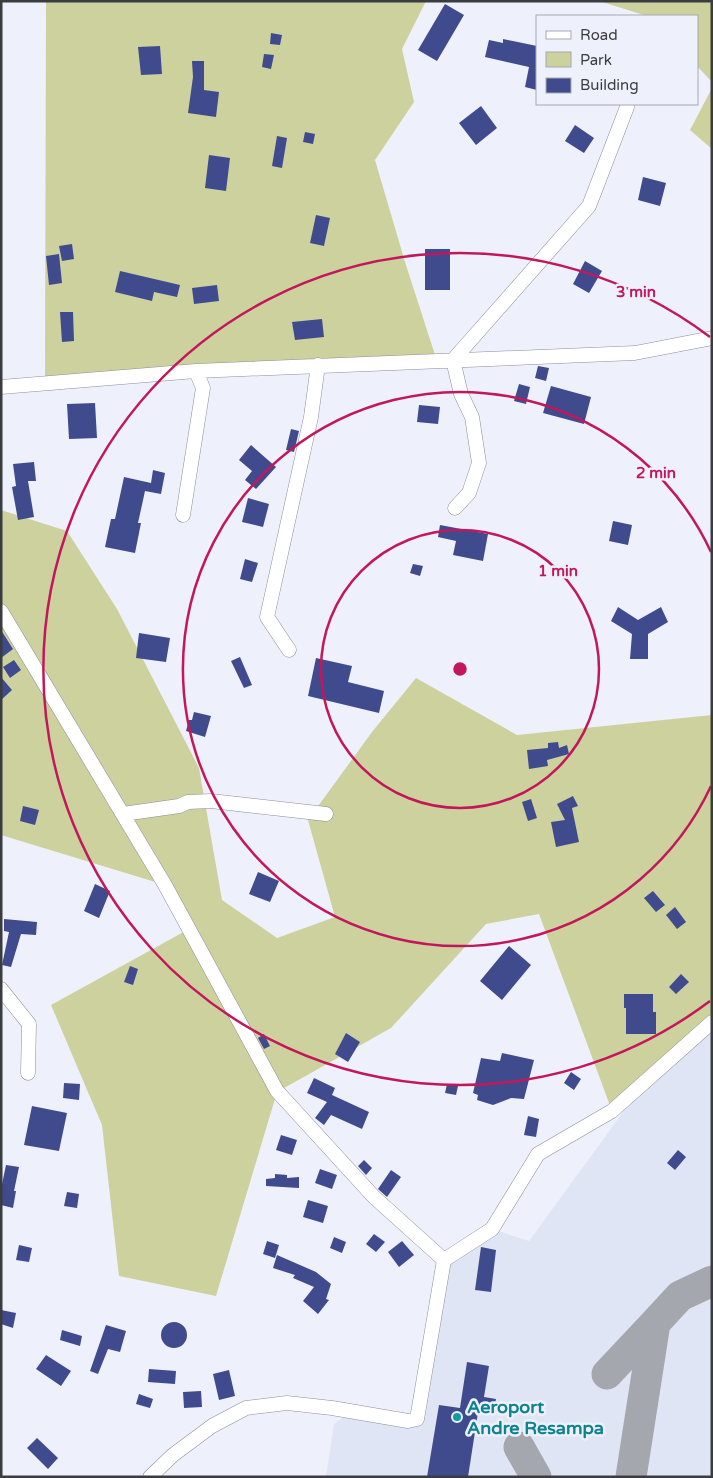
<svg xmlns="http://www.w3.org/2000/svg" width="713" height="1478" viewBox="0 0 713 1478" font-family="'Varela Round',sans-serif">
	<rect width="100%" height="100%" fill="#eef1fb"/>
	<!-- built -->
	<path fill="#e0e5f5" d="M712,1027V1477H326L334,1424L348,1414L417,1419L444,1260L492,1229L529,1241L648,1078Z"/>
	<!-- green -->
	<path fill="#cdd19e" d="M46,1H426L402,49L414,102L375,160L405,262L437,361L45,383Z
		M599,1H712V82L697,66V16H647Z
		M712,88V149L690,130Z
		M1,510L67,531L117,609L199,768L222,900L277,938L335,917L308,820L372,732L416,678L517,735L712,715V1022L612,1111L539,914L486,924L391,1028L277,1092L216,1296L119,1276L102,1125L51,1005L189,929L165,885L1,835Z"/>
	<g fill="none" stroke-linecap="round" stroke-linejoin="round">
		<!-- taxiway -->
		<path stroke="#a5a7ae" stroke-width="31" d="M607,1374L655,1323
			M519,1447L536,1477
			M631,1477L655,1323L680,1296L712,1281"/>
	</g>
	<!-- building -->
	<path fill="#3f4b8d" d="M445,4L464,15L437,61L418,50Z
		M271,33L282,35L280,45L270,44Z
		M503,39L537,46V90L525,87L529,67L485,57L489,40L503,43Z
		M160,46L162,74L141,75L138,47Z
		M264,54L274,55L271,69L262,67Z
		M192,61H204V90L219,92L216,117L188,113L193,77Z
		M481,106L497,128L476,145L459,123Z
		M575,125L594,138L584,153L565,141Z
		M305,132L315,134L313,144L303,142Z
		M277,136L287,138L282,168L272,166Z
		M209,155L230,158L226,191L205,188Z
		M643,177L666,183L660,206L638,200Z
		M316,215L330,218L324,246L310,243Z
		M72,244L74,259L62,261L59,246Z
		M425,249H450V290H425Z
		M59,254L62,283L49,285L46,256Z
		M585,261L602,271L589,293L573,284Z
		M120,271L180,285L177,297L154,292L152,301L115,292Z
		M217,285L219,301L194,304L192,288Z
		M60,312H73L74,341L62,342Z
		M322,319L324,337L295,340L292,322Z
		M538,366L549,368L546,381L535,378Z
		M519,384L530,387L526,404L514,401Z
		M551,386L591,397L584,424L543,413Z
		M95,403L97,438L69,439L67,404Z
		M419,405L440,407L438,424L417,422Z
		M291,429L299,431L294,452L286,450Z
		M251,445L276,467L256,489L245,480L252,471L239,460Z
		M34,462L36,481H28L34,517L18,520L12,487L16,486L13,464Z
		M153,470L165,473L161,494L145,491L138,523H141L135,553L105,547L111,519H115L124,477L151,483Z
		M248,498L269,504L263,527L242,522Z
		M613,521L632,525L628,545L609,541Z
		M440,525L488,534L483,561L453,555L456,541L438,537Z
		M245,559L258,563L252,582L240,579Z
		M413,564L423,566L420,576L410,573Z
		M618,607L638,620L661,607L668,622L648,634V659H630L632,634L611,621Z
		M1,630L13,649L1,658Z
		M139,633L170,638L166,662L136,658Z
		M240,657L252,685L244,688L231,661Z
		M316,658L352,666L348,682L384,691L379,713L308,696Z
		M14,660L21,670L10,678L3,667Z
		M1,677L12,690L1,700Z
		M194,712L211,716L205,737L186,731L189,720H192Z
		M558,742L559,748L567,745L569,754L547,760L548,766L529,769L527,750L548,748V743Z
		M573,796L578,806L572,808L579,842L556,847L551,822L565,820L557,804Z
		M531,799L537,818L528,821L522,802Z
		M23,806L39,810L35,825L20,821Z
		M258,872L279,881L270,902L249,894Z
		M95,884L110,891L99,918L84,911Z
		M653,891L665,905L656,912L644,898Z
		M675,907L686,922L677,929L666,915Z
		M4,919L37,922L36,935L21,934L11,967L2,965L9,932L4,931Z
		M509,946L531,965L502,1000L480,981Z
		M130,966L138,969L133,985L124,982Z
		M681,974L689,982L676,994L669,987Z
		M624,994H653V1012H656V1034H626V1008H624Z
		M346,1033L360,1042L348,1062L335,1054Z
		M264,1034L270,1046L264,1049L258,1038Z
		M502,1053L534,1060L524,1099L511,1098L493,1105L477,1100L478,1095L473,1093L481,1058L500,1061Z
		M571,1072L581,1079L574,1090L564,1083Z
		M314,1078L335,1088L332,1095L369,1112L362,1129L331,1115L324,1125L315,1118L327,1102L307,1093Z
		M64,1083L80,1084L79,1100L63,1098Z
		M447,1084L458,1086L456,1095L445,1093Z
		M32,1106L67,1113L59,1151L24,1145Z
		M528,1116L539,1119L536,1137L524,1135Z
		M281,1135L297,1140L292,1155L276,1150Z
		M678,1150L686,1157L675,1170L667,1163Z
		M364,1160L372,1168L366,1175L358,1166Z
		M6,1165L19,1167L14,1191H16L13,1208L1,1205V1189Z
		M320,1169L337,1175L332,1189L315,1183Z
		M391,1170L401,1177L387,1197L378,1189Z
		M275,1174L287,1175V1178L299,1177V1188L266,1186V1179L275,1178Z
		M67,1192L79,1194L77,1208L64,1206Z
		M308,1200L328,1206L323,1223L303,1217Z
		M374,1234L385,1242L376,1252L366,1244Z
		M334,1237L346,1242L342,1253L330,1248Z
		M267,1241L279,1245L275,1258L263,1254Z
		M402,1241L414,1255L399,1267L388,1252Z
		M19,1245L32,1248L29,1262L16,1260Z
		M481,1247L496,1250L491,1292L475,1290Z
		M277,1255L316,1272L331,1284L326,1299L329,1300L318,1314L303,1301L314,1287L293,1278L295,1275L273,1268Z
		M1,1310L16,1313L13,1328L1,1324Z
		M161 1335a13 13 0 1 1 26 0a13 13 0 1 1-26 0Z
		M106,1325L126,1331L120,1352L108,1349L98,1374L90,1371Z
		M62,1330L82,1336L80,1346L60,1340Z
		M46,1355L71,1371L61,1386L36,1369Z
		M467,1362L489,1366L484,1397L496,1399L494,1409L479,1406L468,1477H427L439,1405L460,1408Z
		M149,1369L176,1371L175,1384L148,1382Z
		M229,1370L235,1396L219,1400L213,1374Z
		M201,1391L202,1407L184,1408L183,1392Z
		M139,1394L153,1399L150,1408L136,1404Z
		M37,1438L58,1458L48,1469L27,1448Z"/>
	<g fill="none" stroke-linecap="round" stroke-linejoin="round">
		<defs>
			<path id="minor" d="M1,387L196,371L635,353L712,338
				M455,508L469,493L479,463L472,417L461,394L453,360L589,206L627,107
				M183,515L203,388L196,371
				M1,611L165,885L277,1091L374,1197L444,1260L417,1419L408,1421L332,1408L287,1403L246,1408L212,1426L173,1455L150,1477
				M289,650L267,617L311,417L318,365
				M123,814L179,806L188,802L211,801L326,814
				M1,989L29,1024L28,1073
				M444,1260L492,1229L538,1154L612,1111L712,1022"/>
		</defs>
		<!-- minor casing -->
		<use href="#minor" stroke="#8c8f98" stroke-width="15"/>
		<!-- minor -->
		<use href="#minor" stroke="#fff" stroke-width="14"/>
	</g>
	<!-- distance rings -->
	<g fill="none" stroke="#c2185b" stroke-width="2.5">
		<circle cx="460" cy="669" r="139"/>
		<path d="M711 786A277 277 0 1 1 711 552"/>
		<path d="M710 1001A416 416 0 1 1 710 337"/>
	</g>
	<!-- markers -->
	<circle fill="#0f9aa8" stroke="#eef1fb" stroke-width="2" cx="457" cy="1417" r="5"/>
	<g text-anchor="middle" stroke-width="5" stroke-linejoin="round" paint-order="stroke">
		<!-- culture labels -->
		<g font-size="18" font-weight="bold" fill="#0d838f" stroke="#eef1fb" text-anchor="start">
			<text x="467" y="1413">Aeroport<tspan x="467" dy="21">Andre Resampa</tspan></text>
		</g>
	</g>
	<circle cx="460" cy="669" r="8" fill="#c2185b" stroke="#eef1fb" stroke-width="2.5"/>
	<g font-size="15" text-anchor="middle" font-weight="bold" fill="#c2185b" stroke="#eef1fb" stroke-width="5" stroke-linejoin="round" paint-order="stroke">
		<text x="636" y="297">3 min</text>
		<text x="656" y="478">2 min</text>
		<text x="558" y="576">1 min</text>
	</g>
	<!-- border -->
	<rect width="713" height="1478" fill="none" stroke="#3b3c40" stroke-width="5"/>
	<!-- legend -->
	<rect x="536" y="15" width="162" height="90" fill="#eef1fb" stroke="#a6a9b0"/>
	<rect x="546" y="31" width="25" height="8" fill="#ffffff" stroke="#a6a9b0"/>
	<text x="580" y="40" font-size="15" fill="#3b3c40">Road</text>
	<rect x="546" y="52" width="25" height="15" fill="#cdd19e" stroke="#a6a9b0"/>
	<text x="580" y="65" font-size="15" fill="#3b3c40">Park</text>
	<rect x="546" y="78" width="25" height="15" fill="#3f4b8d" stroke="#a6a9b0"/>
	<text x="580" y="90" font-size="15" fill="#3b3c40">Building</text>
</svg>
